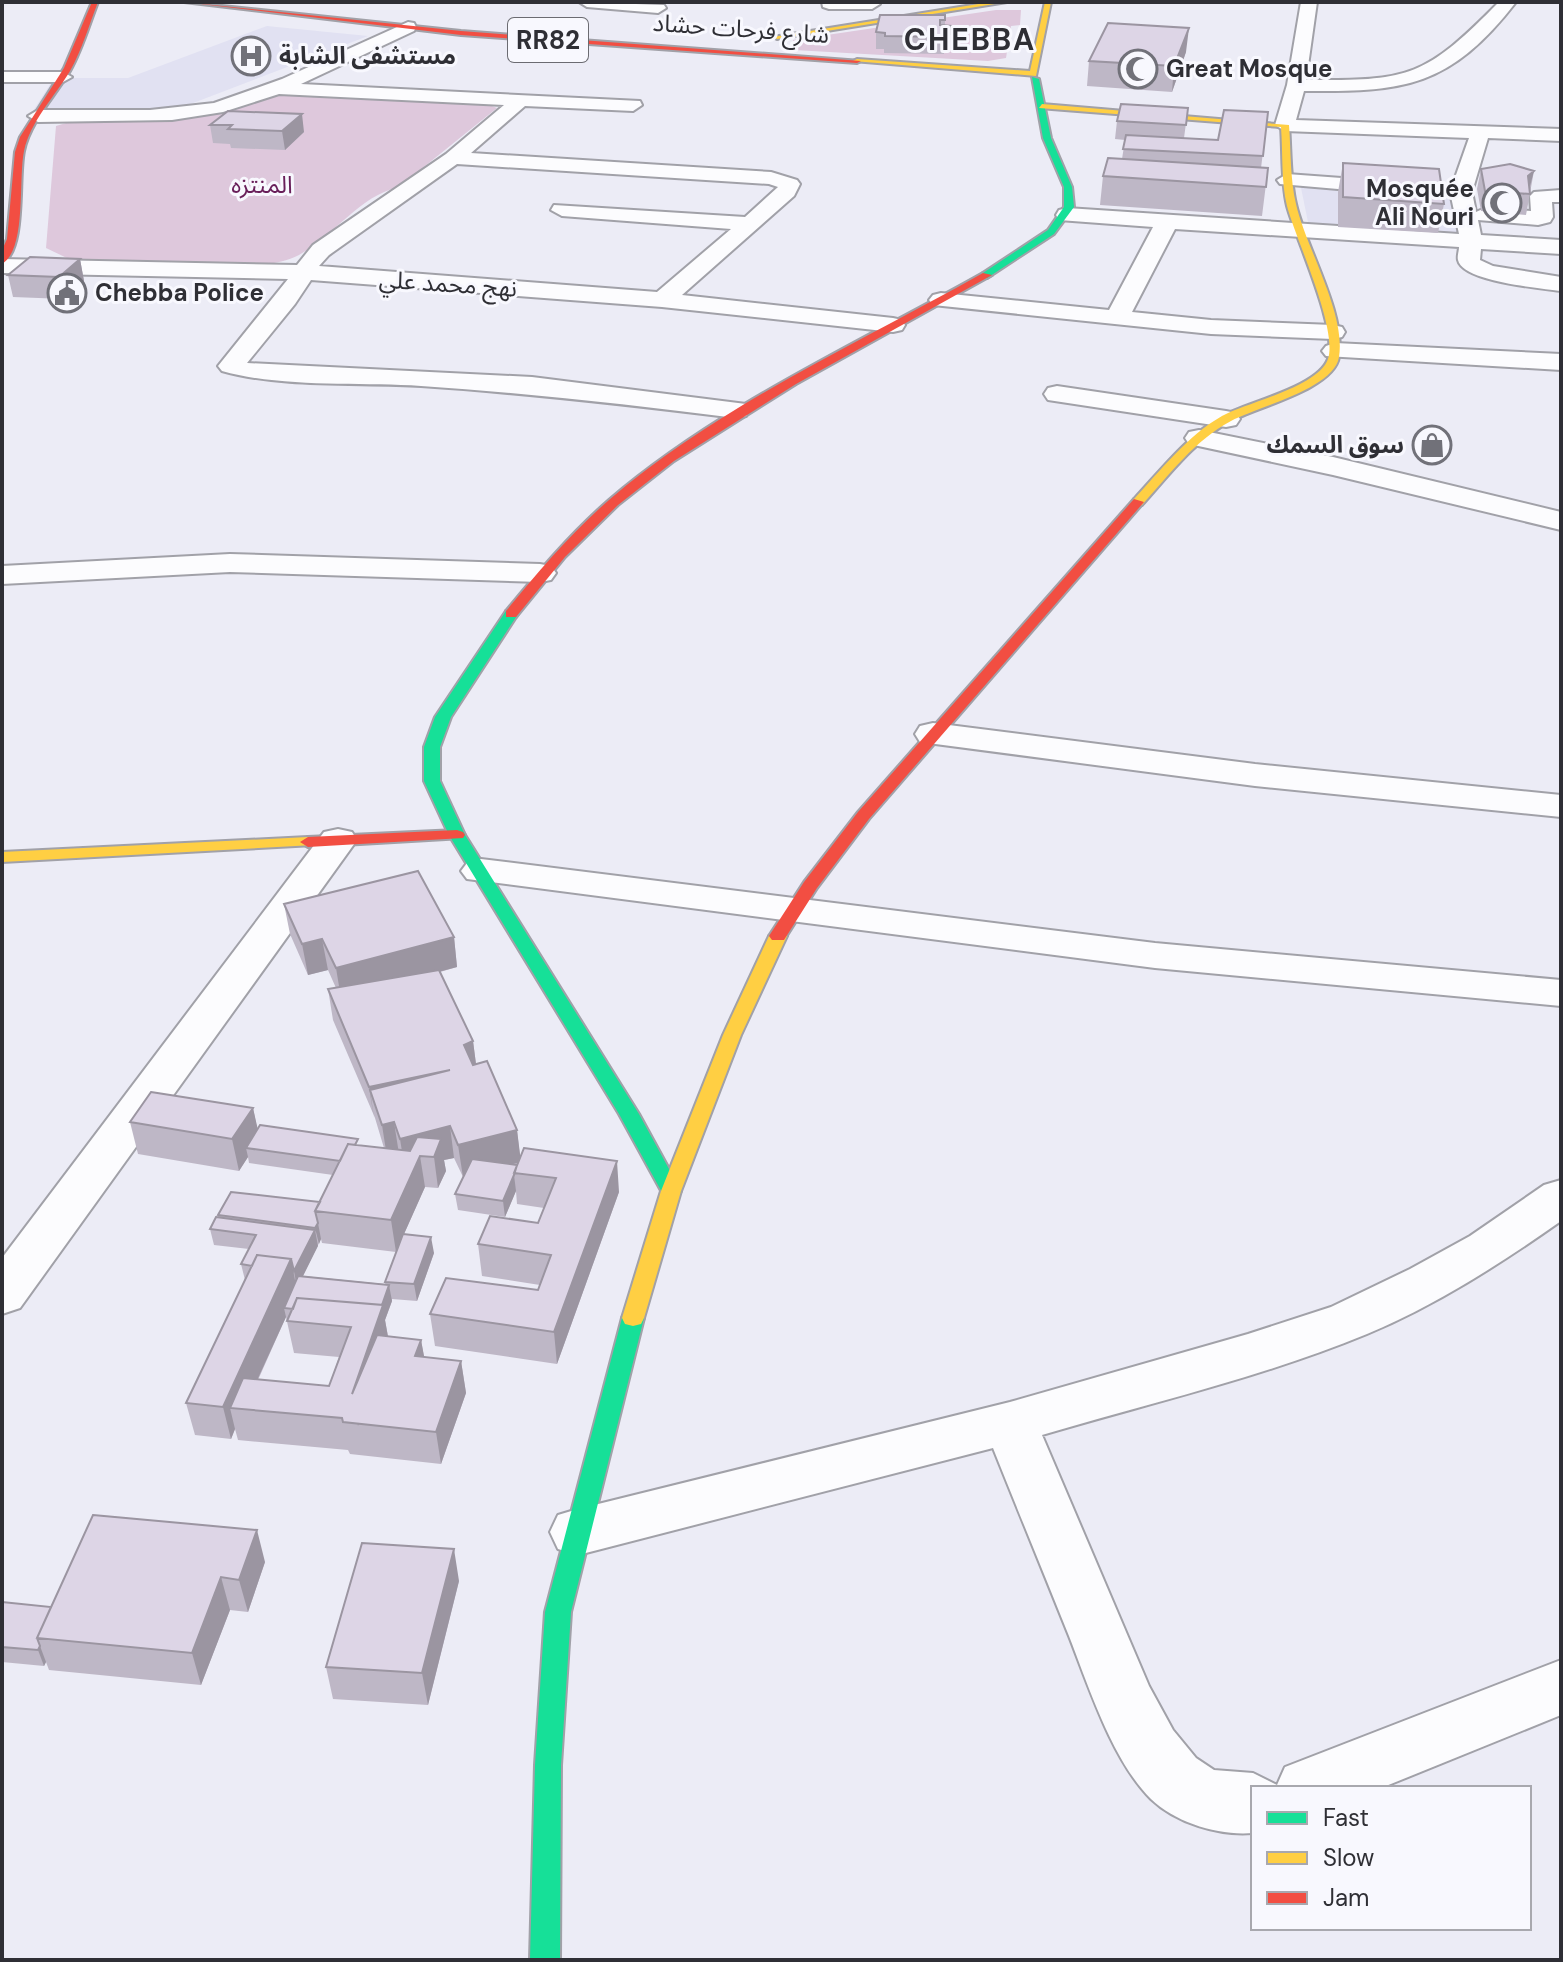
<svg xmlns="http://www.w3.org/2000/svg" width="1563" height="1962" viewBox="0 0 1563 1962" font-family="'DM Sans','Noto Sans Arabic',sans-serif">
	<rect width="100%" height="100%" fill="#ececf6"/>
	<!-- built -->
	<path fill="#e1e1f2" d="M267,26L368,36L188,105L136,111H33L54,78H128Z
		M1299,178L1469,189L1480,238L1309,227Z"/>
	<!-- green -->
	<path fill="#dec8dc" d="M996,10H1021L1020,25L1011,26L1006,58L988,61L794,50L793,40Z
		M295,93L484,103L497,108L399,187C359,196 335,235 299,255C288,261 275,263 262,265L69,259L46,248L56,126L86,117L226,114L261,99Z"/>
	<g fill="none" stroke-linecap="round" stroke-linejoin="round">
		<defs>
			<path id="street" d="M579,2L664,5L666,8L658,13L587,7Z
				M822,2H879L880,4L872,9H829L823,7Z
				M1301,2H1317L1306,80C1410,81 1425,77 1499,2H1516C1450,87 1405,92 1304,91L1296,120L1561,129V141L1488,138L1472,192L1476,212L1485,208L1531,211L1530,196L1534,192L1561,190V202H1552L1553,217L1550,222L1538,225L1478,220L1481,235L1561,240V254L1481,249L1480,260L1493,266L1561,277V291C1541,288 1463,282 1458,260C1457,256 1459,251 1459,247L1175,229L1132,312L1211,320L1333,325L1342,327L1345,332L1342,337L1333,339L1211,334L933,305L929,300L933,295L941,293L1109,310L1153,227L1059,220L1056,215L1059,210L1067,208L1459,234L1450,192L1469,138L1285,131L1275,125L1287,85Z
				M408,22L414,23L416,27L414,31L301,84L640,101L642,105L633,111L525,106L471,153L771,172L797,180L800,184L794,196L682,295L893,318L902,320L905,325L902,330L893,332L662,307L311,280L295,304L247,363L532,377L746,404L749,410L746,416L736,418C631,405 527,393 421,386C358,382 282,388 222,371L218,366L288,279L2,273V259L297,265L313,245L446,154L504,105L279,94L223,112L172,120L38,122L28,116L38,110H150L214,103L282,79ZM457,164L769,184L778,187L745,217L554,205L551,210L562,216L731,229L657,292L319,266L329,255Z
				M2,72H63L72,77L63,82H2Z
				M1287,174L1396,182L1406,188L1396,194L1280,184L1277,180Z
				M1335,343L1561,354V370L1326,356L1322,351L1326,346Z
				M1057,386L1226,411L1236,413L1240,419L1236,425L1226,427L1048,400L1044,394L1048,388Z
				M1199,430L1333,457L1561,512V530L1333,475L1189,444L1185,438L1189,432Z
				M230,554L540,564L551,566L556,573L551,580L540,582L230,572L2,584V566Z
				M933,723L1255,764L1561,795V817L1255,786L920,742L915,734L920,726Z
				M338,829L352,832L357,840L20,1308L2,1314V1258L324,832Z
				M481,859L1155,943L1561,980V1006L1155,968L467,879L461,871L467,863Z
				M1561,1180V1221C1500,1264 1436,1305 1367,1334C1263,1377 1150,1403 1042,1435L1149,1686L1173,1730L1196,1758L1214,1770L1253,1773L1277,1785L1285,1767L1561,1660V1715L1381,1788H1253V1833C1219,1836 1176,1823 1151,1799C1112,1760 1089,1687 1069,1636C1044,1573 1018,1511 993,1448L578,1555L558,1549L550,1532L558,1515L578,1509L1010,1402L1248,1334L1331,1307L1410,1269L1470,1236L1544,1185Z"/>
			<path id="fast" d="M1032,77L1039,79L1051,138L1072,187L1074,207L1054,234L987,278L983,277V273L1048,230L1064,207V187L1043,138Z
				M511,610L518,614L451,717L440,747V781L465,835L639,1114L681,1191L678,1196H664L619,1114L449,835L424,781V747L435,717L506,611Z
				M633,1310L641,1312L644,1318L571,1612L561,1765L560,1960H530L535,1765L545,1612L622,1318L625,1312Z"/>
			<path id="slow" d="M991,2H1007L777,39L773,37Z
				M1045,2H1051L1036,76L853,61L857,59L1030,71Z
				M1042,104L1289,125C1291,151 1290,179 1296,204C1306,248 1346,313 1339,357C1334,389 1257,407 1231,421C1195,440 1169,475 1142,505L1138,506L1132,502L1134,499C1161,470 1187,436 1222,416C1248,402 1318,387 1328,359C1338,328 1296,240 1287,206C1281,182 1283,153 1281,127L1039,108Z
				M308,837L314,839L316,842L314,845L2,862V852Z
				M778,931L787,936L741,1035L681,1191L644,1318L641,1324L633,1326L625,1324L622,1318L661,1191L723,1035L769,936Z"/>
			<path id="jam" d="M92,2H98C89,25 82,50 70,71C55,96 30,122 24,151C18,179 27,249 2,264V250L7,239L15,152L20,137L64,68Z
				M184,2L461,31L861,61L857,63L461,35Z
				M983,273L992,275L796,384L674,461L618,505L565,557L516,617H506V611C538,572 571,533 609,500C720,405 857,344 983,273Z
				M1134,499L1144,502L869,819L817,888L784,940H772L769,936L804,882L858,812Z
				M457,830L463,832L465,835L463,838L308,847L300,842L308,837Z"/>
		</defs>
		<!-- street casing -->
		<use href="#street" stroke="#a1a1a8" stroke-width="4"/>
		<!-- fast casing -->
		<use href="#fast" stroke="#a1a1a8" stroke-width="4"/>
		<!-- slow casing -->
		<use href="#slow" stroke="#a1a1a8" stroke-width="4"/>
		<!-- jam casing -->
		<use href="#jam" stroke="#a1a1a8" stroke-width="4"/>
		<!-- street -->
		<use href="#street" fill="#fcfcfe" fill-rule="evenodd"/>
		<!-- fast -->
		<use href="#fast" fill="#16e098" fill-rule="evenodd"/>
		<!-- slow -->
		<use href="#slow" fill="#ffcf43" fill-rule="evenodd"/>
		<!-- jam -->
		<use href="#jam" fill="#f24e42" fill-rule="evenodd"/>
	</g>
	<!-- wall -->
	<path fill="#beb7c6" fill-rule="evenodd" d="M945,15V25L951,26L950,51H944V54L884,53V49H876V32Z
		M1186,52L1172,92L1087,86L1089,61Z
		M1188,108L1184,138L1218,140L1268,112L1261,168H1268L1262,216L1100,205L1103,176L1122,159L1125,140L1115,139L1117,121Z
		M228,111L304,132L285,150L231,148L230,144L213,143L210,125Z
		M1343,163L1444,204L1438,233L1338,227V192Z
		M1481,169L1534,171L1526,215L1481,211L1477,189Z
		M80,259L84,281L64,299L13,297L8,275Z
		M284,904L454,937L457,967L440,972L473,1041L476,1064L517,1130L520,1157L619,1192L557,1364L435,1346L430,1314L538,1290L540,1285L482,1276L478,1244L538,1223L544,1208L517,1204L516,1191L505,1217L458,1210L455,1194L463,1177L454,1158L444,1160L446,1171L438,1188L425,1187L404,1234L434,1253L417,1301L392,1299V1301L385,1320L388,1336L421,1340L424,1357L461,1361L466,1393L441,1464L350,1454L348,1450L238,1440L235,1429L231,1439L195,1435L186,1403L245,1280L241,1264L249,1249L214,1245L210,1229L218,1217V1215L320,1202L333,1175L249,1163L248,1157L239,1171L138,1154L130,1122L253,1108L257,1128L360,1145L384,1148L375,1118L333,1020L328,989L336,988L328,970L308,975L290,934ZM321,1239L322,1243L396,1252L385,1284L303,1276ZM286,1317L294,1353L339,1357L329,1386L258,1380Z
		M265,1562L248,1612L230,1610L201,1685L49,1670L46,1662L44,1666L2,1662V1602L51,1607Z
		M459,1581L428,1705L333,1699L326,1667Z"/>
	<!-- shaded-wall -->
	<path fill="#9b95a1" d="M1189,28L1186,52L1172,92L1174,66Z
		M302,114L304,132L285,150L282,131Z
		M1534,171L1529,190L1523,195L1528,176Z
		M80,259L84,281L64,299L59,277Z
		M454,937L457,967L341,998L336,968Z
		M322,939L328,970L308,975L302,944Z
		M473,1041L477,1072L467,1076L464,1045Z
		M450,1070L370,1090L374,1118L369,1087Z
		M253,1108L260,1139L246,1148L248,1157L239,1171L232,1139Z
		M394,1122L399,1154L387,1157L382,1125Z
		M450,1126L454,1158L444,1160L446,1171L438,1188L434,1157L420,1156L425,1187L396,1252L391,1220L405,1170L400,1139Z
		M517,1130L521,1162L463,1177L458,1145Z
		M617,1161L619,1192L557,1364L554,1332Z
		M514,1175L516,1191L505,1217L503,1201Z
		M318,1223L321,1239L319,1244L315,1228Z
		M315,1230L318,1246L297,1288L294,1271Z
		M431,1237L434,1253L417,1301L414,1284Z
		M291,1259L297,1291L284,1308L286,1317L244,1409L230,1408L235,1429L231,1439L223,1407Z
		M389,1285L392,1301L385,1320L388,1337L358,1426L352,1394L377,1317Z
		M421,1340L427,1372L415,1356Z
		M461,1361L466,1393L441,1464L436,1432Z
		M257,1530L265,1562L248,1612L239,1580Z
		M454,1549L459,1581L428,1705L422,1673Z
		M221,1577L230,1610L201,1685L192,1653Z
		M40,1646L46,1662L44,1666L38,1650Z"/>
	<!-- building -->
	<path fill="#ddd5e6" stroke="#9b95a1" stroke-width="2" d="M880,15H945V20H940V25L951,26L950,34H944V37L885,36V33L876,32Z
		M1108,23L1189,28L1174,66L1089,61Z
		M1121,104L1188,108L1186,125L1117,121Z
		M1224,110L1268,112L1263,156L1123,149L1126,135L1218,140Z
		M228,111L302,114L282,131L228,129L232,125H210Z
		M1108,158L1268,168L1266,187L1103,176Z
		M1343,163L1439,169L1444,204L1343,197Z
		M1510,164L1534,171L1528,176L1530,194L1485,191L1481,169Z
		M30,257L80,259L59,277L8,275Z
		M418,871L454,937L336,968L322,939L302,944L284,904Z
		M439,970L473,1041L464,1045L473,1065L487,1061L517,1130L458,1145L450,1126L400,1139L394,1122L382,1125L370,1090L450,1070L369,1087L328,989Z
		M151,1092L253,1108L232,1139L130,1122Z
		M260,1125L358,1139L355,1145L348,1144L340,1161L246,1148Z
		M417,1137L441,1139L434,1157L420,1156L391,1220L315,1211L348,1144L410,1151Z
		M524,1148L617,1161L554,1332L430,1314L446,1278L538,1290L551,1255L478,1244L490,1216L538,1223L556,1178L514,1173Z
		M472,1159L517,1165L514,1175L503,1201L455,1194Z
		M231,1192L320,1202L315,1211L318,1223L315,1228L218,1215Z
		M216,1217L315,1230L294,1271L291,1259L257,1255L252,1266L241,1264L256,1235L210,1229Z
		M403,1234L431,1237L414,1284L385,1282Z
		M257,1255L291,1259L223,1407L186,1403Z
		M298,1276L389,1285L382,1305L297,1298L293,1309L284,1308Z
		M297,1298L383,1305L352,1394L377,1335L421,1340L415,1356L461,1361L436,1432L343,1422L342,1418L230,1408L243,1378L329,1386L351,1327L287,1321Z
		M93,1515L257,1530L239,1580L221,1577L192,1653L37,1638Z
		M362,1543L454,1549L422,1673L326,1667Z
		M2,1602L51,1607L37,1638L40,1646L38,1650L2,1647Z"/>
	<!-- icons -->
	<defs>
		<symbol id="hospital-ring" viewBox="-11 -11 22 22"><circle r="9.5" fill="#f8f8fe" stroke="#717179" stroke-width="1.5"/><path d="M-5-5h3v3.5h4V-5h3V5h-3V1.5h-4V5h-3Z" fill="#717179"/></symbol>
		<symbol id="mosque-ring" viewBox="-11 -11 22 22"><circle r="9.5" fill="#f8f8fe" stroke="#717179" stroke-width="1.5"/><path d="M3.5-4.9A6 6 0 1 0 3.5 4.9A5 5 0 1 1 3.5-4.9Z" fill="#717179"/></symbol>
		<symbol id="civic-ring" viewBox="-11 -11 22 22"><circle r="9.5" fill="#f8f8fe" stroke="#717179" stroke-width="1.5"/><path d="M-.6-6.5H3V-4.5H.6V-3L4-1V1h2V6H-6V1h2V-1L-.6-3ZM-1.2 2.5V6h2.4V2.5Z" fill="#717179"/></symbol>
		<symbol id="shop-ring" viewBox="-11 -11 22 22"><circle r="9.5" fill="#f8f8fe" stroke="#717179" stroke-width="1.5"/><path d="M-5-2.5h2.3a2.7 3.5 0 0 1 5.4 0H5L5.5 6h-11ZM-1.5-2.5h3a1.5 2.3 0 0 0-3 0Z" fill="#717179"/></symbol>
	</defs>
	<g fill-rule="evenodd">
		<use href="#hospital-ring" x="229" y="34" width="44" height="44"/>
		<use href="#mosque-ring" x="1116" y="47" width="44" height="44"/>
		<use href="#mosque-ring" x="1480" y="181" width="44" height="44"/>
		<use href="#civic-ring" x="45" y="271" width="44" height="44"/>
		<use href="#shop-ring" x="1410" y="423" width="44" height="44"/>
	</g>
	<g text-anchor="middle" stroke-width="6" stroke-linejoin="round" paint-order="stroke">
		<!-- far-street labels -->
		<g font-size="24" fill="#2f2f35" stroke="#f8f8fe">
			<text transform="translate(741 29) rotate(4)" y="8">شارع فرحات حشاد</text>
			<text transform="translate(448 284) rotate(4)" y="8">نهج محمد علي</text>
		</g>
		<!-- far-poi labels -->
		<g font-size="24" font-weight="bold" fill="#2f2f35" stroke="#f8f8fe" text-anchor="start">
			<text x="279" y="64">مستشفى الشابة</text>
			<text x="1166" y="77">Great Mosque</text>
			<text x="1474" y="197" text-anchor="end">Mosquée<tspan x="1474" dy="28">Ali Nouri</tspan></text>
			<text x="95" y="301">Chebba Police</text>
			<text x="1404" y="453" text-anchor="end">سوق السمك</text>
		</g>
		<!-- far-park labels -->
		<g font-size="24" fill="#681e59" stroke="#f8f8fe">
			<text x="262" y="193">المنتزه</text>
		</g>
		<!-- shield labels -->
		<rect fill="#f8f8fe" stroke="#6b6b71" stroke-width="2" x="508" y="18" width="80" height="44" rx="6"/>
		<g font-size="26" font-weight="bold" fill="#2f2f35">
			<text x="548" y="49">RR82</text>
		</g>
		<!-- far-district labels -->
		<g font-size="30" font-weight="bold" letter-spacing="2" fill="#2f2f35" stroke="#f8f8fe">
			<text x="970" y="50">CHEBBA</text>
		</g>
	</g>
	<!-- border -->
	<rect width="1563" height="1962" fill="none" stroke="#2f2f35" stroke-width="8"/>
	<!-- legend -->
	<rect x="1251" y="1786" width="280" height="144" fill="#f8f8fe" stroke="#a8a8ae" stroke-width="2"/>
	<rect x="1267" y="1812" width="40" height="12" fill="#16e098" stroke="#a8a8ae" stroke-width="2"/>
	<text x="1323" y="1826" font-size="24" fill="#2f2f35">Fast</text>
	<rect x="1267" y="1852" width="40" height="12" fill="#ffcf43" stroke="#a8a8ae" stroke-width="2"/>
	<text x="1323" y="1866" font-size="24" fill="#2f2f35">Slow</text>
	<rect x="1267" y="1892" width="40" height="12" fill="#f24e42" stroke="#a8a8ae" stroke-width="2"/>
	<text x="1323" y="1906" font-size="24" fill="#2f2f35">Jam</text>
</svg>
